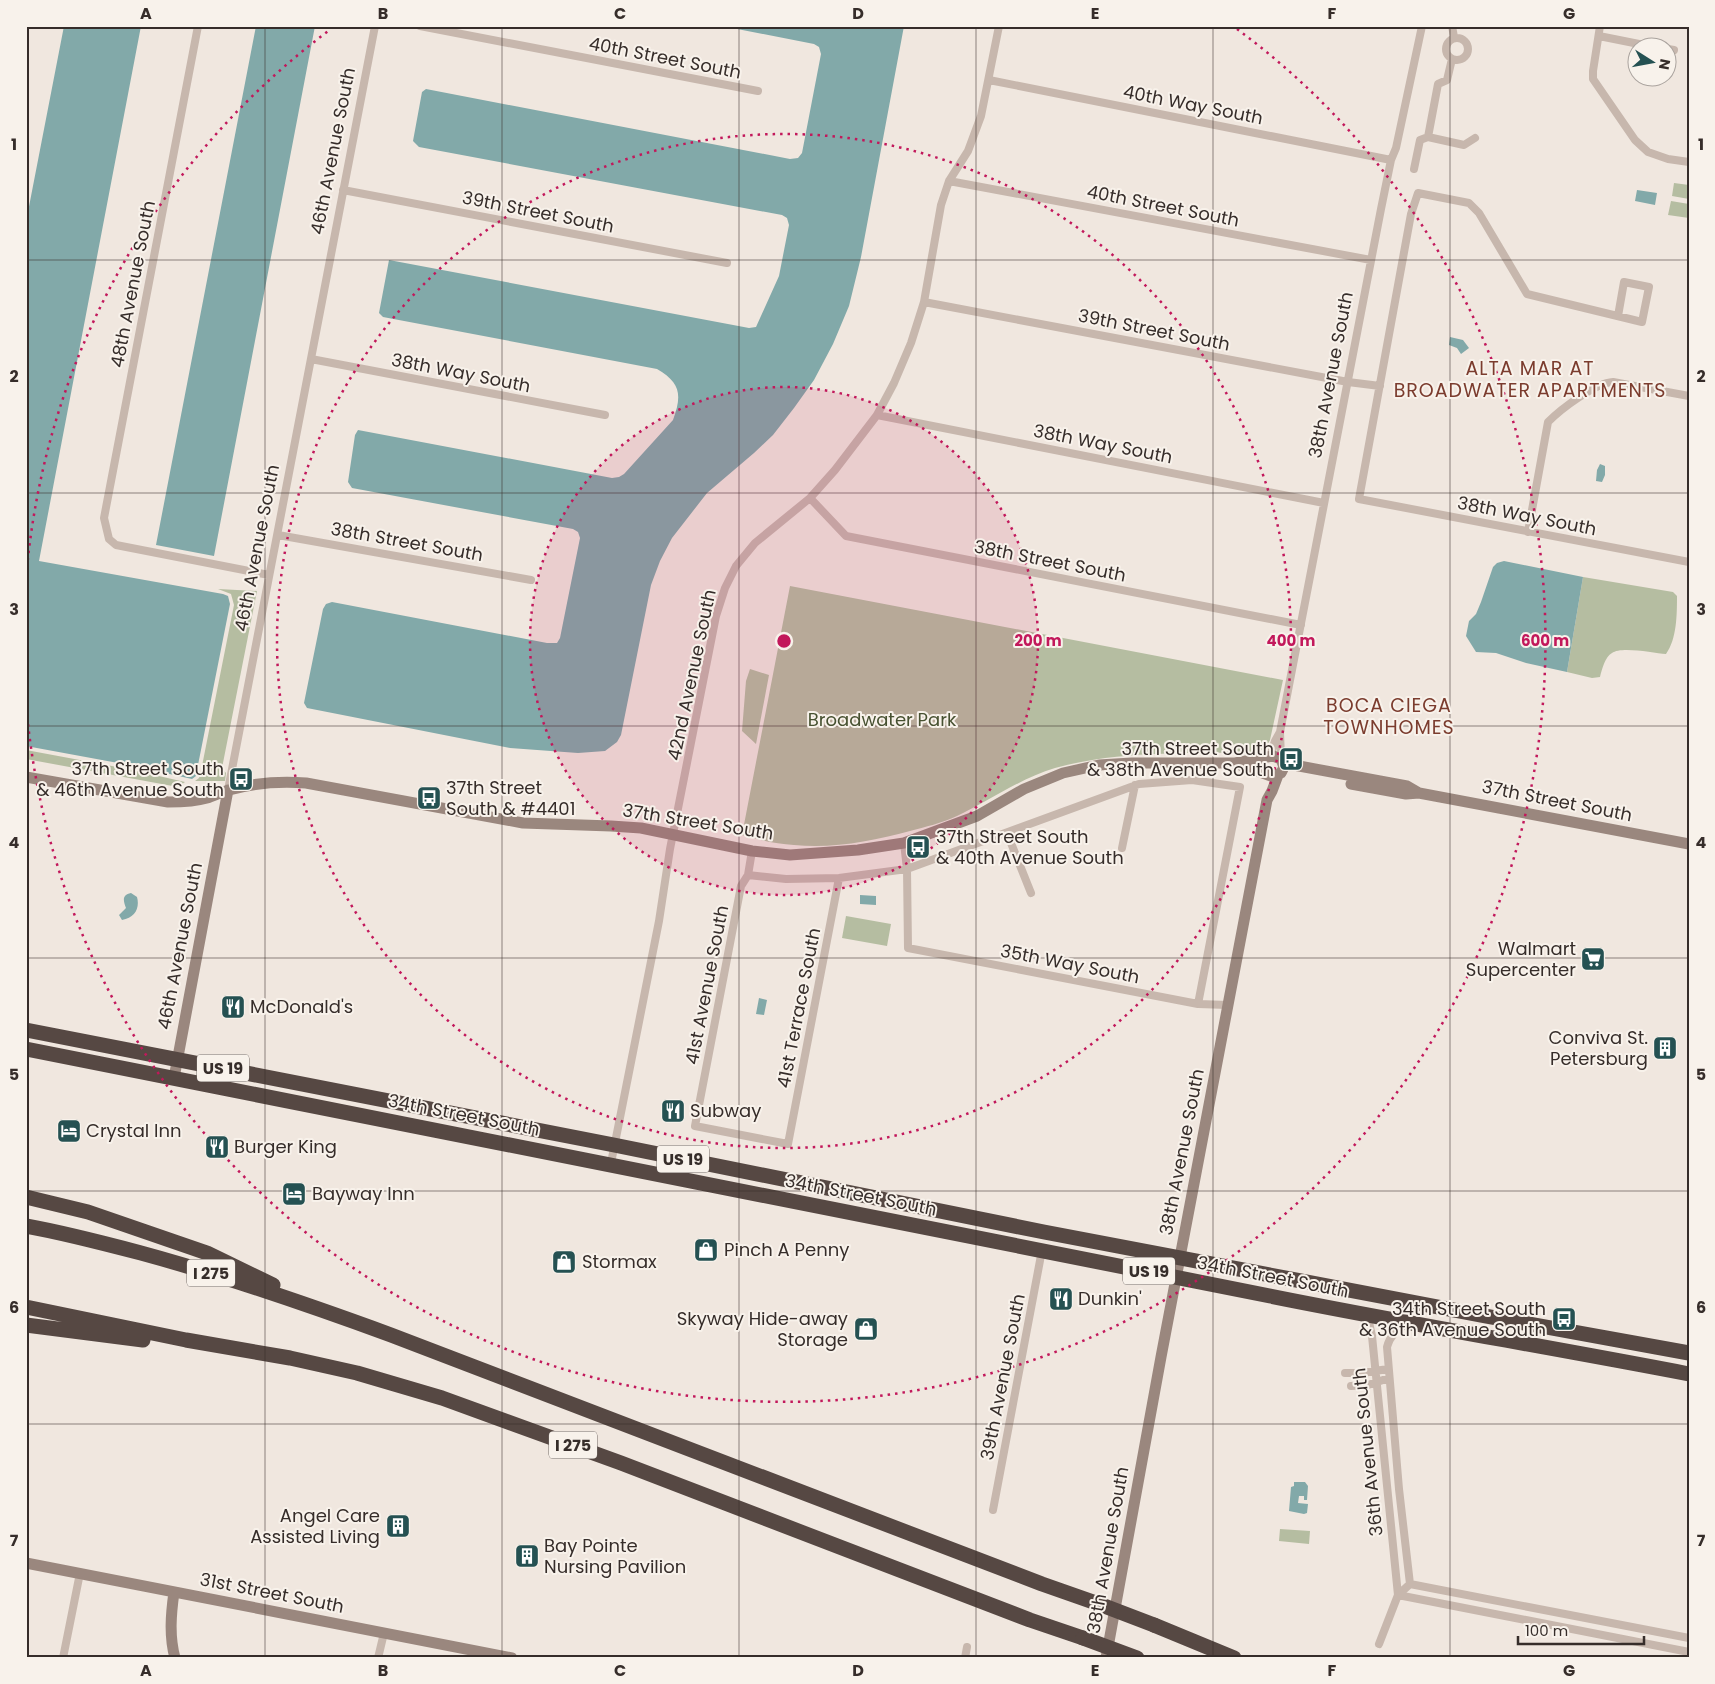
<svg xmlns="http://www.w3.org/2000/svg" width="1715" height="1684" viewBox="0 0 1715 1684" font-family="Poppins,sans-serif">
	<rect width="100%" height="100%" fill="#f0e7df"/>
	<!-- green -->
	<path fill="#b5bda1" d="M1674,183L1689,185V199L1672,196Z
		M1671,201L1689,204V218L1668,215Z
		M1583,577L1673,592L1677,596C1677,614 1677,639 1666,654C1654,653 1621,646 1612,653C1605,657 1602,669 1600,677L1592,678L1567,672Z
		M790,586L1283,680L1270,740L1265,749L1255,752C1189,754 1120,750 1055,768C1021,778 989,801 957,816C942,823 925,827 910,831C873,841 833,849 794,845C776,844 759,840 742,835Z
		M218,589L257,591L222,768L226,773L225,781H195L199,778L201,771L234,605L231,594Z
		M750,669L769,675L756,744L742,731L746,681Z
		M26,750L128,769L185,782L178,787L26,759Z
		M846,916L891,924L887,946L842,938Z
		M1280,1529L1310,1531L1309,1544L1279,1541Z"/>
	<!-- water -->
	<path fill="#82a9a9" d="M64,26H141L39,561L223,594L228,596L230,604L197,770L196,776L192,779L129,765L26,746V222Z
		M256,26H315L214,556L156,545Z
		M722,26H904L861,257L849,306L833,344L814,380L794,408L773,435L754,453L707,493L672,538L660,561L651,585L621,735L617,742L605,751L578,753L510,748L307,708L304,703L323,609L326,604L332,602L547,643H557L560,638L580,538L578,532L573,529L352,488L348,482L355,435L358,430L612,478L619,477L624,474L673,420C682,395 681,383 657,369L383,317L379,313L389,260L749,328L756,327L779,276L789,225L787,218L782,215L419,147L413,141L422,92L426,89L790,159L798,158L802,153L821,54L819,47L814,44Z
		M1637,190L1657,193L1655,205L1635,201Z
		M1450,337L1463,340L1469,348L1461,354L1457,348L1449,345Z
		M1600,464L1605,466V475L1602,482L1596,481L1597,470Z
		M1504,561L1583,577L1567,672L1526,663L1496,653L1476,652L1466,636L1469,621L1476,614L1481,602L1493,567L1497,563Z
		M131,893L137,897C140,908 135,918 122,920L119,915L126,908C123,900 122,895 131,893Z
		M860,895L876,896V905L860,904Z
		M759,998L767,1000L764,1015L756,1014Z
		M1294,1482H1305L1308,1486L1307,1500H1304V1496H1299L1298,1503L1308,1504L1307,1513L1304,1514L1289,1511L1291,1487L1294,1486Z"/>
	<g fill="none" stroke-linecap="round" stroke-linejoin="round">
		<!-- street -->
		<path stroke="#c7b7ad" stroke-width="8" d="M198,26L104,518L109,539L116,545L269,575
			M420,26L758,91
			M1452,26L1454,37
			M1600,26L1593,71V79L1635,140L1648,152L1668,159L1689,162
			M1599,36L1659,48
			M1446 49a11 11 0 1 1 22 0a11 11 0 1 1-22 0Z
			M1668,49L1674,50
			M989,80L1391,160
			M1428,137L1438,84L1447,80L1452,59
			M1414,169L1420,140L1428,137L1464,145L1475,138
			M949,181L1371,260
			M343,190L727,263
			M924,302L1348,382L1380,386
			M1618,316L1624,282L1649,287L1642,322L1527,294L1479,213L1469,203L1418,193L1411,214L1359,499L1689,562
			M311,359L605,415
			M877,415L1324,503
			M810,498L846,536L1301,625
			M1528,532L1548,422C1561,409 1595,383 1613,382L1689,396
			M278,535L531,580
			M1270,756L1275,741L1280,732
			M1281,759L1280,732L1381,209L1391,160L1396,148L1422,26
			M228,790L375,26
			M1007,833L1031,893
			M904,843L907,869L908,948L1198,1004L1228,1005
			M1122,848L1135,785
			M752,851L748,875L741,886L695,1126L788,1144L839,878
			M748,875L786,879L839,878L907,869L1139,784L1192,780L1240,787L1198,1004
			M611,1163L659,921L670,849L716,616L725,588L736,566L755,543L810,498L835,470L877,415L894,383L911,343L924,302L941,205L949,181L968,151L981,116L999,26
			M1363,1316L1369,1322L1372,1336L1398,1595
			M1407,1324C1396,1329 1390,1336 1387,1347L1399,1489L1410,1584
			M1345,1373H1362L1388,1369
			M1351,1386L1368,1385L1389,1378
			M993,1510L1042,1250
			M1410,1584L1689,1638
			M1398,1595L1689,1652
			M1379,1644L1398,1595L1410,1584
			M63,1658L80,1573
			M378,1658L384,1633
			M965,1658L967,1647"/>
		<!-- secondary -->
		<path stroke="#9a877e" stroke-width="11" d="M1283,763L1407,786L1419,793L1689,844
			M26,777L168,802C181,802 194,802 207,798C214,796 221,792 229,790C254,783 280,781 306,783L523,823L611,826L641,828L752,851L790,855L858,850L904,843L977,816L1024,789L1063,773L1099,765L1132,763H1235L1273,756L1281,759L1284,767L1281,773L1271,776L1235,763
			M1351,784L1406,794L1419,793
			M174,1078L228,790
			M26,1563L512,1658
			M174,1592C171,1614 169,1636 175,1658
			M1106,1658L1161,1357L1267,800L1272,791L1278,775"/>
		<!-- highway -->
		<path stroke="#564843" stroke-width="15" d="M26,1030L614,1145L1044,1232L1480,1315L1689,1353
			M26,1049C442,1128 856,1213 1270,1296C1409,1324 1549,1347 1689,1374
			M26,1197L88,1212L207,1253L273,1285
			M26,1226C65,1233 103,1243 141,1253C226,1276 309,1305 391,1335L1042,1584L1099,1604
			M26,1307L186,1340L290,1358L357,1373L442,1398L621,1463L1030,1620L1083,1638
			M26,1325L143,1340
			M1154,1625L1234,1658"/>
		<!-- highway-bridge -->
		<path stroke="#564843" stroke-width="15" d="M1099,1604L1154,1625
			M1083,1638L1137,1658"/>
	</g>
	<!-- grid -->
	<path fill="none" stroke="#362d2a" stroke-width="1" stroke-opacity="0.55" d="M265,26V1658M502,26V1658M739,26V1658M976,26V1658M1213,26V1658M1450,26V1658M26,260H1689M26,493H1689M26,726H1689M26,958H1689M26,1191H1689M26,1424H1689"/>
	<!-- distance rings -->
	<circle cx="784" cy="641" r="254" fill="#c2185b" fill-opacity=".12"/>
	<g fill="none" stroke="#c2185b" stroke-width="2.5" stroke-dasharray="2.5 5">
		<circle cx="784" cy="641" r="254"/>
		<circle cx="784" cy="641" r="507"/>
		<path d="M27 568A761 761 0 0 1 331 29M1237 29A761 761 0 1 1 27 714"/>
	</g>
	<!-- icons -->
	<defs>
		<symbol id="bus-square" viewBox="-11 -11 22 22"><rect x="-9" y="-9" width="18" height="18" rx="4" fill="#255152" stroke="#f8f2eb"/><path d="M-5-6H5V4H4V6H2V4H-2V6H-4V4H-5ZM-3.5-4V0h7V-4ZM-3.5 1.2v1.5H-2V1.2ZM2 1.2v1.5H3.5V1.2Z" fill="#fff"/></symbol>
		<symbol id="supermarket-square" viewBox="-11 -11 22 22"><rect x="-9" y="-9" width="18" height="18" rx="4" fill="#255152" stroke="#f8f2eb"/><path d="M-6-5.5h2.5l.6 2H6L4.5 2H-2.5L-4.4-4H-6ZM-1.5 3.2a1.3 1.3 0 1 0 .1 0ZM3 3.2a1.3 1.3 0 1 0 .1 0Z" fill="#fff"/></symbol>
		<symbol id="restaurant-square" viewBox="-11 -11 22 22"><rect x="-9" y="-9" width="18" height="18" rx="4" fill="#255152" stroke="#f8f2eb"/><path d="M-5-6h1v4h1v-4h1v4h1v-4h1v5L-1.5 .5V6h-2V.5L-5-1ZM5-6V6H3V1.5H1.5Q1.5-4 5-6Z" fill="#fff"/></symbol>
		<symbol id="building-square" viewBox="-11 -11 22 22"><rect x="-9" y="-9" width="18" height="18" rx="4" fill="#255152" stroke="#f8f2eb"/><path d="M-4-6H4V6H1V3H-1V6H-4ZM-2.5-4.3h1.7v1.8h-1.7ZM.8-4.3h1.7v1.8H.8ZM-2.5-1h1.7V.8h-1.7ZM.8-1h1.7V.8H.8Z" fill="#fff"/></symbol>
		<symbol id="hotel-square" viewBox="-11 -11 22 22"><rect x="-9" y="-9" width="18" height="18" rx="4" fill="#255152" stroke="#f8f2eb"/><path d="M-6-4.5h1.5V1H6V5H4.5V3h-9V5H-6ZM-4 0a1.8 1.8 0 1 1 3.6 0ZM.5 0V-2.5h3Q6-2.5 6 0Z" fill="#fff"/></symbol>
		<symbol id="shop-square" viewBox="-11 -11 22 22"><rect x="-9" y="-9" width="18" height="18" rx="4" fill="#255152" stroke="#f8f2eb"/><path d="M-5-2.5h2.3a2.7 3.5 0 0 1 5.4 0H5L5.5 6h-11ZM-1.5-2.5h3a1.5 2.3 0 0 0-3 0Z" fill="#fff"/></symbol>
	</defs>
	<g fill-rule="evenodd">
		<use href="#bus-square" x="1277" y="745" width="28" height="28"/>
		<use href="#bus-square" x="227" y="765" width="28" height="28"/>
		<use href="#bus-square" x="415" y="784" width="28" height="28"/>
		<use href="#bus-square" x="904" y="833" width="28" height="28"/>
		<use href="#supermarket-square" x="1579" y="945" width="28" height="28"/>
		<use href="#restaurant-square" x="219" y="993" width="28" height="28"/>
		<use href="#building-square" x="1651" y="1034" width="28" height="28"/>
		<use href="#restaurant-square" x="659" y="1097" width="28" height="28"/>
		<use href="#hotel-square" x="55" y="1117" width="28" height="28"/>
		<use href="#restaurant-square" x="203" y="1133" width="28" height="28"/>
		<use href="#hotel-square" x="280" y="1180" width="28" height="28"/>
		<use href="#shop-square" x="692" y="1236" width="28" height="28"/>
		<use href="#shop-square" x="550" y="1248" width="28" height="28"/>
		<use href="#restaurant-square" x="1047" y="1285" width="28" height="28"/>
		<use href="#bus-square" x="1550" y="1305" width="28" height="28"/>
		<use href="#shop-square" x="852" y="1315" width="28" height="28"/>
		<use href="#building-square" x="384" y="1512" width="28" height="28"/>
		<use href="#building-square" x="513" y="1542" width="28" height="28"/>
	</g>
	<g text-anchor="middle" stroke-width="4" stroke-linejoin="round" paint-order="stroke">
		<!-- shield labels -->
		<g fill="#f8f2eb" stroke="#706864" stroke-width="1">
			<rect x="197" y="1054.5" width="52" height="27" rx="4"/>
			<rect x="657" y="1145.5" width="52" height="27" rx="4"/>
			<rect x="1123" y="1257.5" width="52" height="27" rx="4"/>
			<rect x="187" y="1259.5" width="48" height="27" rx="4"/>
			<rect x="549" y="1431.5" width="48" height="27" rx="4"/>
		</g>
		<g font-size="16" font-weight="bold" fill="#362d2a">
			<text x="223" y="1074">US 19</text>
			<text x="683" y="1165">US 19</text>
			<text x="1149" y="1277">US 19</text>
			<text x="211" y="1279">I 275</text>
			<text x="573" y="1451">I 275</text>
		</g>
		<!-- street labels -->
		<g font-size="18" fill="#362d2a" stroke="#f8f2eb">
			<text transform="translate(665 58) rotate(11)" y="6">40th Street South</text>
			<text transform="translate(1193 105) rotate(11)" y="6">40th Way South</text>
			<text transform="translate(333 151) rotate(-79)" y="6">46th Avenue South</text>
			<text transform="translate(1163 206) rotate(11)" y="6">40th Street South</text>
			<text transform="translate(538 212) rotate(11)" y="6">39th Street South</text>
			<text transform="translate(133 284) rotate(-79)" y="6">48th Avenue South</text>
			<text transform="translate(1154 330) rotate(11)" y="6">39th Street South</text>
			<text transform="translate(461 373) rotate(11)" y="6">38th Way South</text>
			<text transform="translate(1331 375) rotate(-79)" y="6">38th Avenue South</text>
			<text transform="translate(1103 444) rotate(11)" y="6">38th Way South</text>
			<text transform="translate(1527 516) rotate(11)" y="6">38th Way South</text>
			<text transform="translate(407 542) rotate(10)" y="6">38th Street South</text>
			<text transform="translate(257 548) rotate(-79)" y="6">46th Avenue South</text>
			<text transform="translate(1050 561) rotate(11)" y="6">38th Street South</text>
			<text transform="translate(692 675) rotate(-78)" y="6">42nd Avenue South</text>
			<text transform="translate(1557 801) rotate(11)" y="6">37th Street South</text>
			<text transform="translate(698 822) rotate(9)" y="6">37th Street South</text>
			<text transform="translate(180 946) rotate(-79)" y="6">46th Avenue South</text>
			<text transform="translate(1070 964) rotate(11)" y="6">35th Way South</text>
			<text transform="translate(707 985) rotate(-79)" y="6">41st Avenue South</text>
			<text transform="translate(799 1008) rotate(-79)" y="6">41st Terrace South</text>
			<text transform="translate(464 1115) rotate(11)" y="6">34th Street South</text>
			<text transform="translate(1182 1152) rotate(-79)" y="6">38th Avenue South</text>
			<text transform="translate(861 1195) rotate(11)" y="6">34th Street South</text>
			<text transform="translate(1273 1277) rotate(11)" y="6">34th Street South</text>
			<text transform="translate(1003 1377) rotate(-79)" y="6">39th Avenue South</text>
			<text transform="translate(1368 1452) rotate(-96)" y="6">36th Avenue South</text>
			<text transform="translate(1108 1550) rotate(-80)" y="6">38th Avenue South</text>
			<text transform="translate(272 1593) rotate(11)" y="6">31st Street South</text>
		</g>
		<!-- park labels -->
		<g font-size="18" fill="#475131" stroke="#f8f2eb">
			<text x="882" y="726">Broadwater Park</text>
		</g>
		<!-- poi labels -->
		<g font-size="18" fill="#362d2a" stroke="#f8f2eb" text-anchor="start">
			<text x="1274" y="755" text-anchor="end">37th Street South<tspan x="1274" dy="21">&amp; 38th Avenue South</tspan></text>
			<text x="224" y="775" text-anchor="end">37th Street South<tspan x="224" dy="21">&amp; 46th Avenue South</tspan></text>
			<text x="446" y="794">37th Street<tspan x="446" dy="21">South &amp; #4401</tspan></text>
			<text x="936" y="843">37th Street South<tspan x="936" dy="21">&amp; 40th Avenue South</tspan></text>
			<text x="1576" y="955" text-anchor="end">Walmart<tspan x="1576" dy="21">Supercenter</tspan></text>
			<text x="250" y="1013">McDonald's</text>
			<text x="1648" y="1044" text-anchor="end">Conviva St.<tspan x="1648" dy="21">Petersburg</tspan></text>
			<text x="690" y="1117">Subway</text>
			<text x="86" y="1137">Crystal Inn</text>
			<text x="234" y="1153">Burger King</text>
			<text x="312" y="1200">Bayway Inn</text>
			<text x="724" y="1256">Pinch A Penny</text>
			<text x="582" y="1268">Stormax</text>
			<text x="1078" y="1305">Dunkin'</text>
			<text x="1546" y="1315" text-anchor="end">34th Street South<tspan x="1546" dy="21">&amp; 36th Avenue South</tspan></text>
			<text x="848" y="1325" text-anchor="end">Skyway Hide-away<tspan x="848" dy="21">Storage</tspan></text>
			<text x="380" y="1522" text-anchor="end">Angel Care<tspan x="380" dy="21">Assisted Living</tspan></text>
			<text x="544" y="1552">Bay Pointe<tspan x="544" dy="21">Nursing Pavilion</tspan></text>
		</g>
		<!-- neighbourhood labels -->
		<g font-size="19" letter-spacing="1" fill="#7b3c2e" stroke="#f8f2eb">
			<text x="1530" y="375">ALTA MAR AT<tspan x="1530" dy="22">BROADWATER APARTMENTS</tspan></text>
			<text x="1389" y="712">BOCA CIEGA<tspan x="1389" dy="22">TOWNHOMES</tspan></text>
		</g>
	</g>
	<circle cx="784" cy="641" r="8" fill="#c2185b" stroke="#f8f2eb" stroke-width="2.5"/>
	<g font-size="15" text-anchor="middle" font-weight="bold" fill="#c2185b" stroke="#f8f2eb" stroke-width="4" stroke-linejoin="round" paint-order="stroke">
		<text x="1038" y="646">200 m</text>
		<text x="1291" y="646">400 m</text>
		<text x="1545" y="646">600 m</text>
	</g>
	<!-- border -->
	<rect width="1715" height="1684" fill="none" stroke="#f8f2eb" stroke-width="55"/>
	<!-- north arrow -->
	<g transform="translate(1652 62) rotate(101)"><circle r="24" fill="#f8f2eb" stroke="#aaa39e"/>
	<path d="M0-4L9 19L0 12L-9 19Z" fill="#255152"/>
	<text y="-8" font-size="14" font-weight="bold" text-anchor="middle" fill="#362d2a">N</text>
	</g>
	<!-- scale -->
	<path d="M1518 1636v8h126v-8" fill="none" stroke="#362d2a" stroke-width="2.5"/>
	<text x="1525" y="1636" font-size="15" fill="#362d2a" stroke="#f8f2eb" stroke-width="4" paint-order="stroke">100 m</text>
	<rect x="28" y="28" width="1660" height="1628" fill="none" stroke="#362d2a" stroke-width="2"/>
	<g font-size="16" text-anchor="middle" font-weight="bold" fill="#362d2a">
		<text x="146" y="19">A</text>
		<text x="383" y="19">B</text>
		<text x="620" y="19">C</text>
		<text x="858" y="19">D</text>
		<text x="1095" y="19">E</text>
		<text x="1332" y="19">F</text>
		<text x="1569" y="19">G</text>
		<text x="14" y="150">1</text>
		<text x="1701" y="150">1</text>
		<text x="14" y="382">2</text>
		<text x="1701" y="382">2</text>
		<text x="14" y="615">3</text>
		<text x="1701" y="615">3</text>
		<text x="14" y="848">4</text>
		<text x="1701" y="848">4</text>
		<text x="14" y="1080">5</text>
		<text x="1701" y="1080">5</text>
		<text x="14" y="1313">6</text>
		<text x="1701" y="1313">6</text>
		<text x="14" y="1546">7</text>
		<text x="1701" y="1546">7</text>
		<text x="146" y="1676">A</text>
		<text x="383" y="1676">B</text>
		<text x="620" y="1676">C</text>
		<text x="858" y="1676">D</text>
		<text x="1095" y="1676">E</text>
		<text x="1332" y="1676">F</text>
		<text x="1569" y="1676">G</text>
	</g>
</svg>
